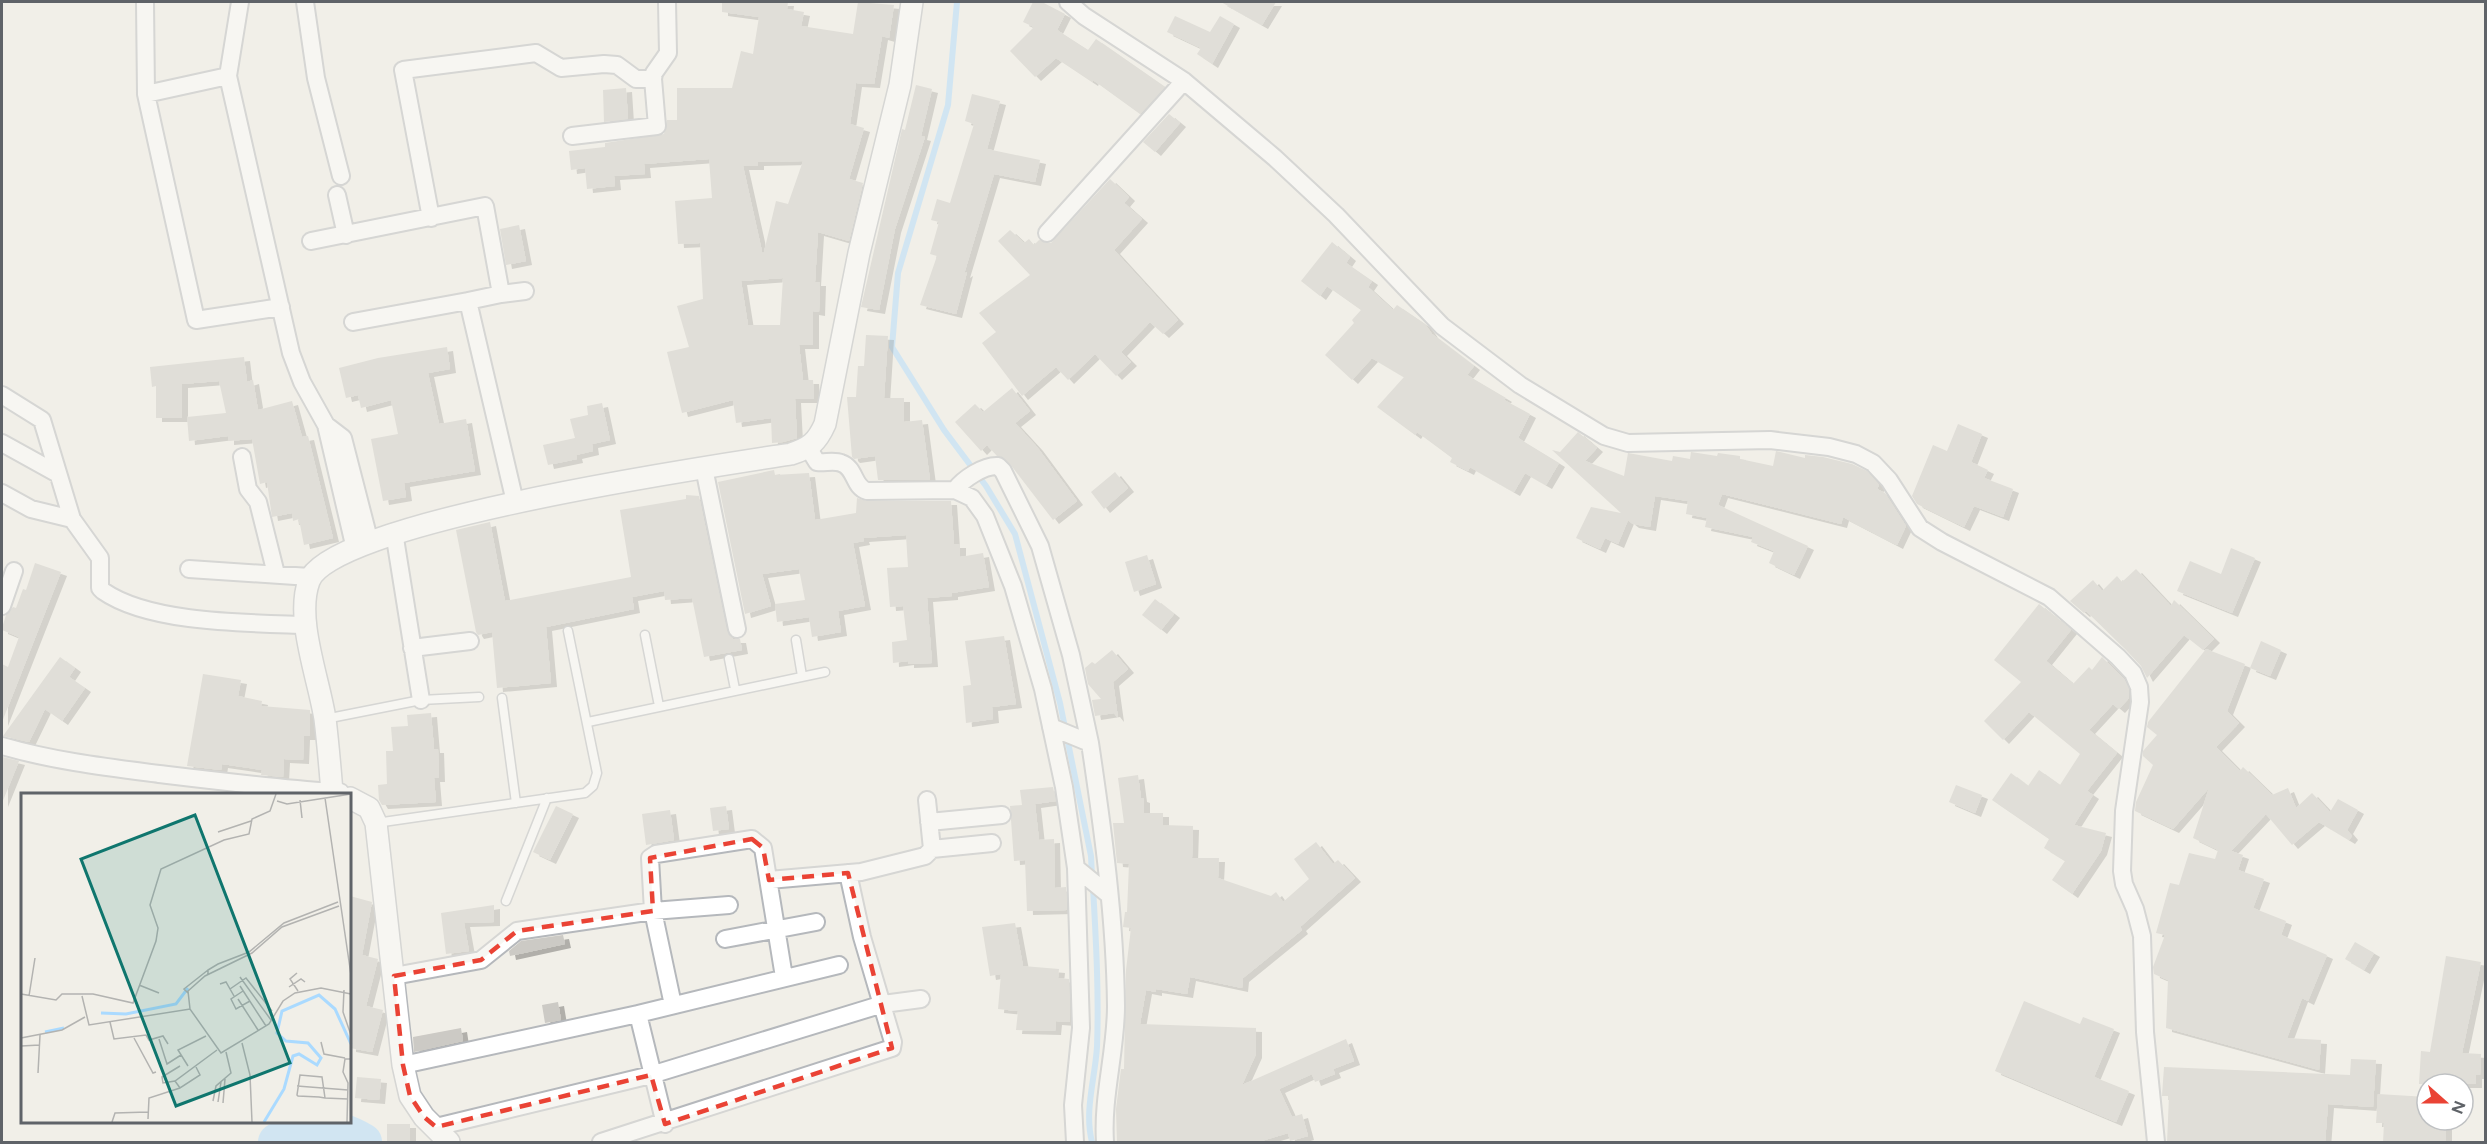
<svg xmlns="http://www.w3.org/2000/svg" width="2487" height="1144" viewBox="0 0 2487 1144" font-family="Figtree,sans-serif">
	<defs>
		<filter id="shadow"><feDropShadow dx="6" dy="4" stdDeviation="0" flood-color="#0004"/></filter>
	</defs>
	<rect width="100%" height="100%" fill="#f1efe8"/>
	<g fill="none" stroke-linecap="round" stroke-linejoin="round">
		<!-- stream -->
		<path stroke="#aadaff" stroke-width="6" d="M957,2L948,105L898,273L892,347L944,430L986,486L1015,534L1060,703L1091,856L1092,877
			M1092,1142C1084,1111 1095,1079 1097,1047C1099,994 1096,940 1093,887"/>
		<!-- river -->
		<path stroke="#aadaff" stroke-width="38" d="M277,1142C309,1127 331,1123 363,1142"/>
	</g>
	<!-- building -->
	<path fill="#cccac5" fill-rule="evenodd" filter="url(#shadow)" d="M722,2H788L787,9L804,12L801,26L853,34L858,2L894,5L889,38L882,36L874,84L856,83L850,124L864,128L849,179L863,183L849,241L818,232L815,282H820L819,312L813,311V345H799L803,380H813L814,399H795L797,438L783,442L772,443L771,418L736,423L733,400L682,413L667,352L689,347L677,306L703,299L700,243L678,244L675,201L712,198L709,159L644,164L645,174L614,176L615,186L587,189L585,168L571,170L569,151L605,147V143L664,134L667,120H677V88H732L741,51L753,54L759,17L722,12ZM803,161L788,204L776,201L763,256L743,166H758V162ZM783,278L780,325H748L741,281Z
		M1033,2H1042L1065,14L1057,30L1088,50L1096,39L1165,87L1140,114L1093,80L1092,82L1056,58L1035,77L1010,51L1034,27L1023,22Z
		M1221,2H1276L1262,25Z
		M1175,16L1210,32L1220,16L1234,24L1212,64L1197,54L1201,48L1167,32Z
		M916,85L932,89L921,136L925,137L895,229L879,310L861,307L902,129L905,130Z
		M626,88L628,119L604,122L603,90Z
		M972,94L1000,101L987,149L1040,160L1035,182L994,174L964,274L967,272L956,314L920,305L937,256L930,254L939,222L931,220L937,199L950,203L974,124L965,121Z
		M1169,114L1180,123L1155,152L1143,142Z
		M1110,179L1129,197L1124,203L1142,219L1114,250L1178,320L1163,334L1150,322L1121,352L1131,362L1116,376L1095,354L1068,380L1056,367L1022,396L982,343L996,332L979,313L1030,275L998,241L1010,230L1024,243L1029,239L1034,245L1039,240L1051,243Z
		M519,225L526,261L506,265L500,229Z
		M1332,242L1350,257L1346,263L1372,281L1368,287L1393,310L1397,305L1425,324L1432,334L1474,366L1467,375L1506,398L1504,400L1530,414L1518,438L1559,463L1546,485L1525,473L1514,492L1470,467L1468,471L1450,462L1452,458L1417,432L1415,435L1377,407L1404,377L1372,358L1352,380L1325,355L1354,323L1352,320L1361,310L1327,286L1320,296L1301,281Z
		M866,335L888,336L884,398H904V422L922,420L930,480H878L875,456L854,459L852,457L847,397H856L858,366H864Z
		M447,347L450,369L428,373L439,424L466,419L475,471L404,483L406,497L383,501L371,439L398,434L391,400L361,408L358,395L346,398L339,368L378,358Z
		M244,357L247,382L253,380L258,410L292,401L302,437L308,436L333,538L304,545L299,519L293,521L292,513L272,517L267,482L260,484L252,439L228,441V436L189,441L187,417L226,413L219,381L182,384V418H156V386L152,387L150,367Z
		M1012,388L1030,411L1015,423L1037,447L1077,501L1053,520L1010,464L997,456L987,445L981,451L955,422L975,404L983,412Z
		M602,403L610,440L592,444L593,451L576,455L577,459L548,465L543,445L575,438L570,419L588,415L587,406Z
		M1958,424L1982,434L1971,462L1988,470L1984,478L2013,489L2003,517L1974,506L1964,527L1917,504L1912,496L1933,445L1947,451Z
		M1578,432L1597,448L1585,461L1624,476L1628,453L1672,461L1673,456L1690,459L1691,452L1717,456L1718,453L1740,456V459L1773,466L1776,451L1805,458V455L1823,457L1852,464L1867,471L1879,485L1877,489L1885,493L1906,526L1897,545L1843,517L1841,524L1722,494L1718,505L1808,546L1794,575L1769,563L1774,551L1751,542L1753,537L1705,527L1707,518L1686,514L1688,501L1655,496L1650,527L1633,524L1628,520L1618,544L1605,538L1600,549L1576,538L1591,507L1621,513L1552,450L1560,452Z
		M774,470L775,475L809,473L815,520L856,513L857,498L867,501H951L954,544H960V557L983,553L989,587L952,593V596L927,598L932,663L908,664V661L893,663L892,642L907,640L903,606L890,607L887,568L908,567L906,535L863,538L864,541L853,543L865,606L838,611L841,632L812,637L809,617L777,622L775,604L805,600L799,569L762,574L771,606L745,614L718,482Z
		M1115,472L1128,488L1104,509L1091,492Z
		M686,495L699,496L727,631L733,639H740L742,650L704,657L692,598L665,600L664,591L632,597L634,609L546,627L551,683L497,688L492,632L478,635L476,632L456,530L490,522L505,601L631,577L620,510L686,499Z
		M2231,548L2255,558L2232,613L2177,591L2190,561L2221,574Z
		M1147,555L1156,584L1134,592L1125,562Z
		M35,563L61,572L2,722V664L8,667L19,637L2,630V628L6,615L13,607L16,608L23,589L26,590Z
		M2136,569L2171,606L2174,600L2214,639L2203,650L2184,635L2147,678L2141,666L2126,650L2086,611L2084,613L2070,601L2093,580L2102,591L2117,576L2122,582Z
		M1155,599L1174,614L1161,630L1142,615Z
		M2039,604L2071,630L2046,661L2073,684L2089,667L2092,670L2102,657L2124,679L2129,689V698L2119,709L2113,704L2089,730L2117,753L2087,791L2093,795L2074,825L2106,833L2101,851L2072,894L2052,880L2065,861L2044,848L2049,839L1992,800L2011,773L2028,786L2039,770L2060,785L2080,754L2029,712L2003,740L1984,721L2021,682L1994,660Z
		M1004,636L1016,704L992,707L993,719L966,723L963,686L971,685L965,641Z
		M2261,641L2281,650L2270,676L2250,668Z
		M2206,649L2245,664L2227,711L2239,723L2216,747L2240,771L2243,767L2272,795L2288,788L2296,808L2312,793L2330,812L2338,799L2358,810L2347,830L2352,836L2349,840L2319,822L2292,845L2266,814L2231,851L2243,855L2238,870L2264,879L2253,908L2286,921L2281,935L2327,955L2308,1001L2302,998L2287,1038L2321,1040L2319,1070L2166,1028L2168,980L2154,974L2153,967L2165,935L2156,933L2170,883L2179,885L2189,853L2215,859L2218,850L2193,838L2209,788L2173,829L2135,811L2136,802L2153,765L2143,756V751L2157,735L2147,727L2148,722Z
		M1112,650L1128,669L1113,682L1118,718L1114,713L1095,716L1092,700L1101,699L1088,684L1085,668L1092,662L1095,664Z
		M60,657L75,668L69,677L85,688L62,721L45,709L29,742L3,736Z
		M203,674L241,680L238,696L262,701L261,706L310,710V736H304L303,760L284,759L283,777L261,775L262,770L222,764L221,770L187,766Z
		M431,713L434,749H438L439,778H434L436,802L382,805L379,800L378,785L387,784L386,751H393L391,727L408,726L407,715Z
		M3,757L19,761L2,803V760Z
		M1138,775L1141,798L1144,799V813H1163V825L1193,826L1192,858H1219L1218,878L1271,896L1276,892L1283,902L1309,879L1294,859L1316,842L1333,864L1338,860L1355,878L1300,927L1302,930L1243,978L1242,988L1190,977L1187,994L1156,989V992L1146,990L1140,1024L1256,1028V1054L1242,1085L1346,1039L1354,1061L1333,1069L1335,1074L1315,1082L1312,1074L1279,1089L1292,1117L1302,1114L1308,1136L1290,1141L1288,1133L1255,1143H1117L1116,1109L1121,1069H1124L1126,970L1131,928L1123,927L1125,912H1127L1129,864L1117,863L1113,823H1124L1118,778Z
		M1956,785L1982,795L1975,813L1949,802Z
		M1053,787L1056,801L1035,804L1039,840L1054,839L1055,888L1066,887L1067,910L1027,911L1025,860L1014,861L1010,806L1022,805L1020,790Z
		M556,806L573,814L550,860L533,852Z
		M726,806L729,829L713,831L710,808Z
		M670,810L674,840L646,845L642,814Z
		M350,896L372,902L362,955L378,959L366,1006L383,1010L372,1052L350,1048Z
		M494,905V922L464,923L469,951L446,954L441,913Z
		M1015,923L1023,966L1059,969L1058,978L1069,979L1070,1022L1056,1021L1055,1031L1016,1030L1018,1011L998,1009L1001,974L990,976L982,927Z
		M563,935L565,944L510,956L509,951L521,941Z
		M2355,942L2374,953L2364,970L2345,959Z
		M2446,956L2481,962L2462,1053L2481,1054L2480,1075H2476V1084H2419L2421,1051L2430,1052Z
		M2024,1001L2080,1024L2083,1017L2114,1029L2094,1077L2129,1091L2116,1122L1995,1071Z
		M558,1002L561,1020L545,1023L542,1005Z
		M461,1028L463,1041L414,1052L413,1037Z
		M2351,1059L2376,1060L2373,1107L2328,1104L2325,1143H2167L2169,1096H2162L2164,1067L2350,1075Z
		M357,1077L381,1079L379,1100L355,1098Z
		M2378,1094L2427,1097V1120H2446V1143H2383L2384,1123H2376Z
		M387,1124H410V1143H387Z"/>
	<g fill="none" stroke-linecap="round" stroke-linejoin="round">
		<defs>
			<path id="service" d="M645,635L659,706
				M796,640L802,676
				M729,659L735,689
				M502,698L516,803
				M325,719L421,700L479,697
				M588,722L825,672
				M376,823L585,793L593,786L597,773L568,631
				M506,901L547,798"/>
			<path id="minor" d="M145,2L146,94
				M240,2L228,76L291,353L302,382L326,425L355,549
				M305,2L316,78L341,176
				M1068,2L1084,16L1184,81L1275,158L1336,215L1442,326L1520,385L1604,436L1628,443L1770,440L1829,447L1856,454L1873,463L1889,480L1920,528L1942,542L2049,597L2118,657L2133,673L2139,687L2140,702L2124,811L2122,871L2124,884L2135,909L2142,936L2145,1032L2156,1142
				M228,76L146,94L196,320L281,307
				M572,136L657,126L653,79L654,73L668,53L667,2
				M337,195L346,235
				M431,218L403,70L536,53L561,68L604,64L617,65L636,79H653
				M1047,233L1184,81
				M311,241L485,206L501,294L468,301L515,502
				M501,294L525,291
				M353,322L468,301
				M2,395L42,420L72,519L100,558V588L103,591C150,624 250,623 307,625
				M326,425L343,438L370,543
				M2,443L58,474
				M809,449L817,462C825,463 834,460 841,463C856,468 853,487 867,491L955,490L972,498L985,516L1013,586L1043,689L1064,787L1076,868L1081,1028L1073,1105L1075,1142
				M242,457L248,489L258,502L276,574
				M704,468L737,629
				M955,490C963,479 984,465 998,466L1003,471L1040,546L1071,655L1090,743
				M2,493L31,509L72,519
				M394,532L421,700
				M189,569L310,577
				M2,606L14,571
				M412,648L470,641
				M1051,727L1090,743C1103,830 1115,918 1116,1006C1116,1052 1102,1096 1105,1142
				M2,746C54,761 105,767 159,774C217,781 274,788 332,792
				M929,822L1002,815
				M932,849L992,843
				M1076,868L1109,895
				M769,880L861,872L925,856L932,849L927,800
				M725,939L816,922
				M394,976L481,960L517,931L653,911L729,905
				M673,1005L653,911L650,858L656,854L752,839L763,848L784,977
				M638,1014L665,1124
				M403,1065L638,1014L839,965
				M436,1127L651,1075L883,1004L921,999
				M601,1142L892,1048L893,1042L862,937L848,873"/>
			<path id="tertiary" d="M339,794L332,792C330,768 328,743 325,719C319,679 295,619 309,581C330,521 721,465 791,454C810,448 817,442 825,424L859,253L900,85L912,2
				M350,798L369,808L376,823L403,1065L410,1096L424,1117L449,1142"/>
		</defs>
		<!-- service casing -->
		<use href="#service" stroke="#b5b8bc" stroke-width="11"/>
		<!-- minor casing -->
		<use href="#minor" stroke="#b5b8bc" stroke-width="20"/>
		<!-- tertiary casing -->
		<use href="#tertiary" stroke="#b5b8bc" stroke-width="24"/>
		<!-- service -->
		<use href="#service" stroke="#fff" stroke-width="8"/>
		<!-- minor -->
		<use href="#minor" stroke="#fff" stroke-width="16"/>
		<!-- tertiary -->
		<use href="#tertiary" stroke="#fff" stroke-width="21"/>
	</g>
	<!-- marked area -->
	<path d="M0 0H2487V1144H0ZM752,839L763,848L769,880L848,873L892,1048L665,1124L651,1075L436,1127L424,1117L410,1096L403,1065L394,976L481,960L517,931L653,911L650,858Z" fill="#f1efe8" fill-opacity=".55" fill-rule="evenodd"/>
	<path fill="none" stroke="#ea4335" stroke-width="4.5" stroke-dasharray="12 8" stroke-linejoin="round" d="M752,839L763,848L769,880L848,873L892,1048L665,1124L651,1075L436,1127L424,1117L410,1096L403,1065L394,976L481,960L517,931L653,911L650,858Z"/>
	<!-- overview -->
	<g transform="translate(21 793)">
		<rect width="330" height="330" fill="#f1efe8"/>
		<path fill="none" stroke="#aadaff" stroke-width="3" d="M80,220L105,221L155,211L167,195M24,239L43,235M243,329L263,296L272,263L278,261L296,272L300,265L287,250L265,248L256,240L261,218L298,202L314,216L330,251"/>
		<path fill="none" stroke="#b3b3b1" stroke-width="1.5" d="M304,5L330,182M279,7L281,25M256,8L266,11L330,1M197,39L230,28M276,180L269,186L277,198M187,181V177L197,171L228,159L263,130L317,109M219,184L250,227M199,191L205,189L213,203M118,192L138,200M219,193L245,233M268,194L280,186L284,189M209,196L225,185L251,218M323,197L322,219L330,242M222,198L210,206L215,216L229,208M167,200L163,196L187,177M0,201L35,207L41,201H72L112,210L135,148L137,135L129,112L140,76L203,47L228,41L231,26L249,18L255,1M8,203L14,165M61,203L68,232L169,216L200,260L248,231L262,208L274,200L300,195L330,201M217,206L237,237M169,216L167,198L184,183L231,160L261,134L318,113M89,229L93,246L125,242L128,247L142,243L147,251M0,245L41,237L64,224M113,245L132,280L135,279M138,246L146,271L160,262M300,249L303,261L324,265M221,250L229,282L231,329M0,253L19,252M159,273L141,284L142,290L154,288L196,257M167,273L157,257L185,243M17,280L19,242M154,288L159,295L179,282L175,274M276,293L327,297M304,305L301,284L279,282L276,302L277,303L298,304L304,305L327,306M192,308L195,293L210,280L205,259M197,309L200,289M202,310L204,286M127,326L128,305L159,295M91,329L94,320L127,319M326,329L327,290L322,279L324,266H330"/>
		<path fill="#0f766e" fill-opacity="0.15" stroke="#0f766e" stroke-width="3" d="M174,22L269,270L155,313L60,66Z"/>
		<rect width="330" height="330" fill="none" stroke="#5f6368" stroke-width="3"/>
	</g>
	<!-- border -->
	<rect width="2487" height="1144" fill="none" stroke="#5f6368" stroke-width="6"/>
	<!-- north arrow -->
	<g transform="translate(2445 1102) rotate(111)"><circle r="28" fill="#ffffff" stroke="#bfc1c3" stroke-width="1.5"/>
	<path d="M0-4.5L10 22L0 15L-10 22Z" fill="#ea4335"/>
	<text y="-9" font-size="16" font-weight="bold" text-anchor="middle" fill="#5f6368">N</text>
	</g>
</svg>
